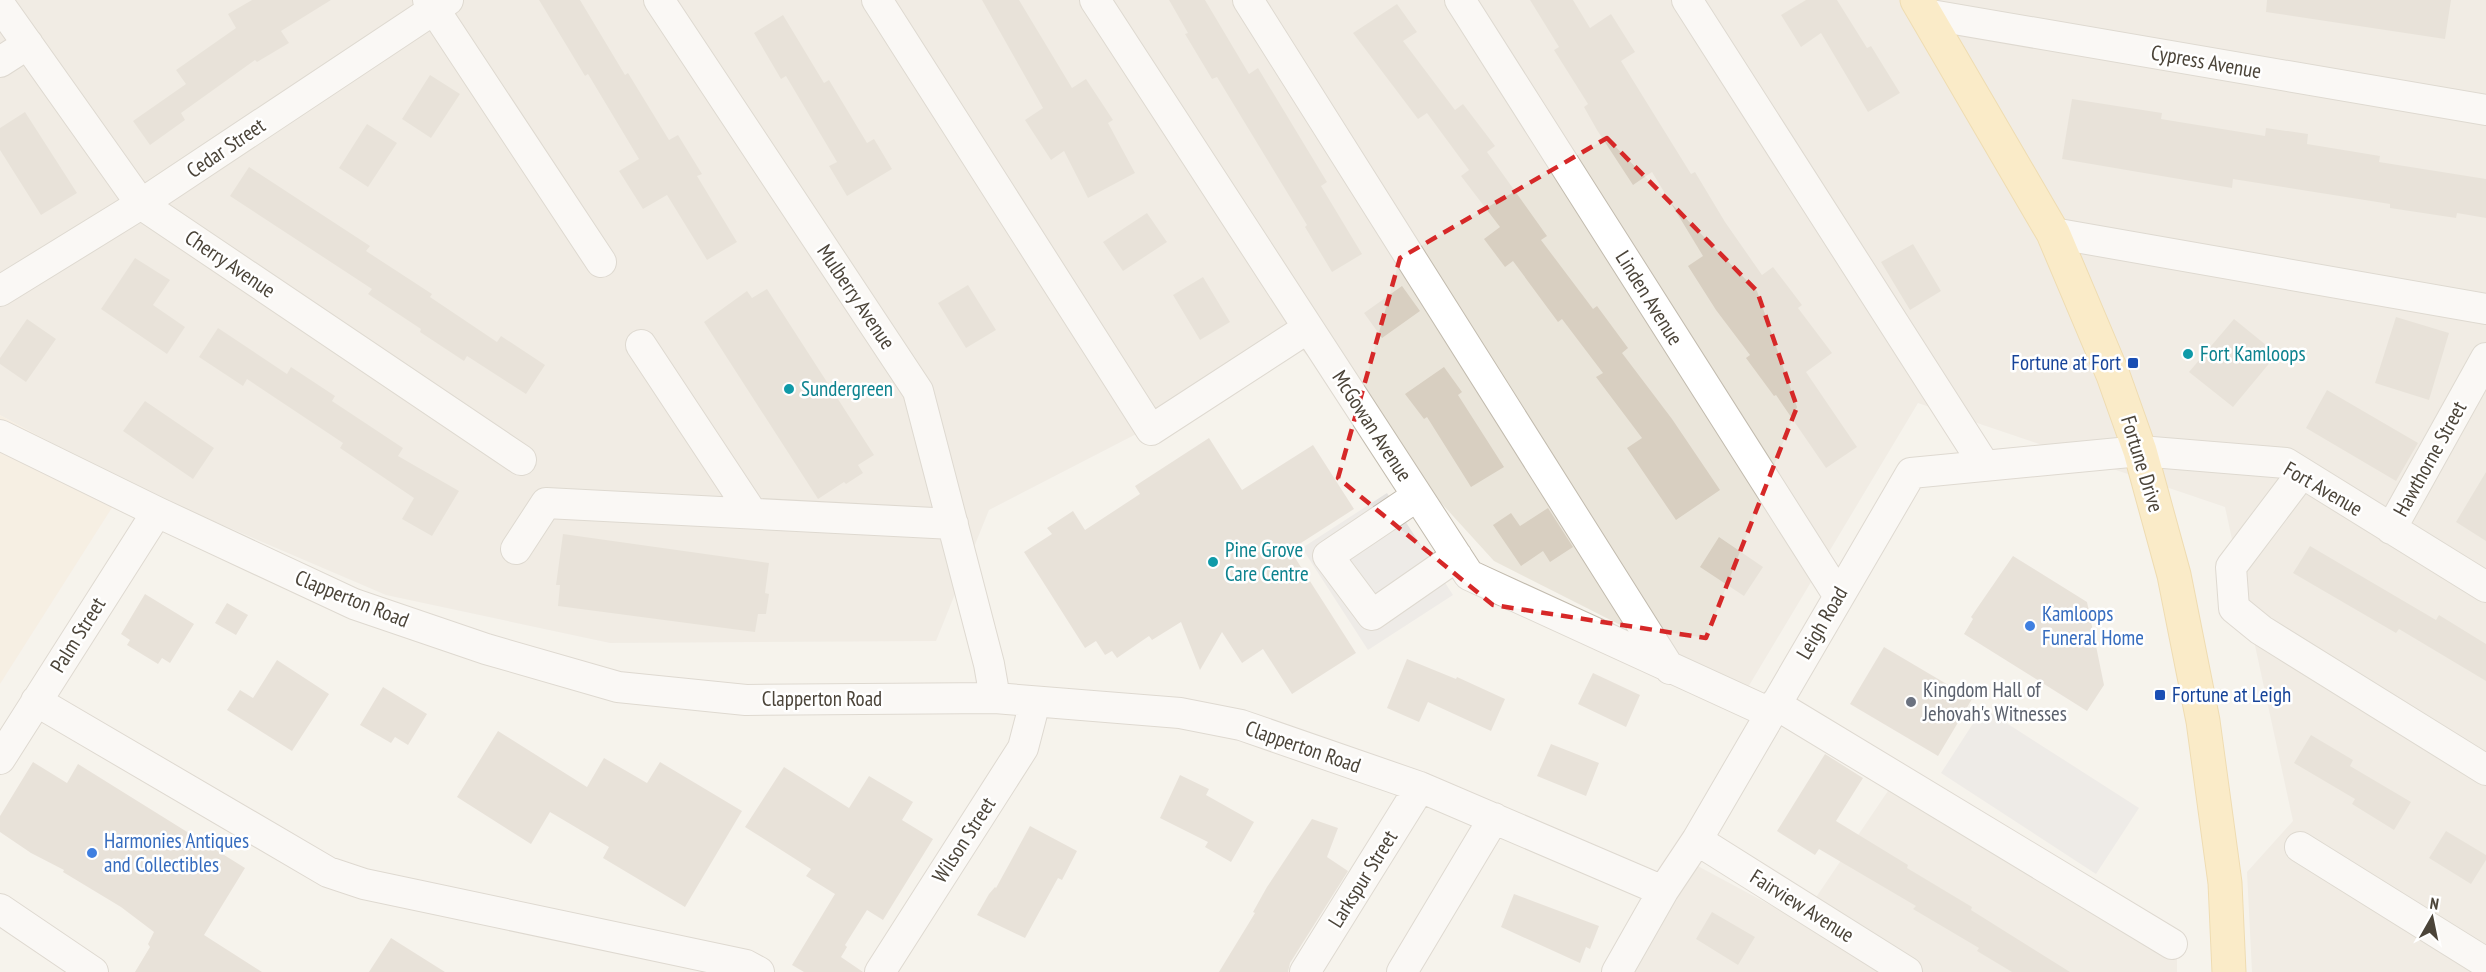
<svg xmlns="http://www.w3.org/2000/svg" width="2486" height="972" viewBox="0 0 2486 972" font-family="'PT Sans Narrow',sans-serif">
	<rect width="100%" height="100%" fill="#f6f3ec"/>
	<!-- residential -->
	<path fill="#eae5da" d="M0,0H2486V972H2252L2247,872L2293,821L2225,507L1918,403L1747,689L1494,561L1301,349L989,510L936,641L610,643L386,595L127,484L0,415Z
		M1892,785L2177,952V972H1631L1694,864L1800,921Z"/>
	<!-- commercial -->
	<path fill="#f7ead8" d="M0,415L127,484L0,684Z"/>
	<!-- parking -->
	<path fill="#e5e3e0" d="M1387,493L1453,595L1368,650L1302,548Z
		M1983,708L2139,808L2096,874L1941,773Z"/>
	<!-- building -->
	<path fill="#d8cfc1" d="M252,0H331L281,31L289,43L257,62L255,60L181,113L185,120L150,145L133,121L186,84L176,70L236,28L228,14Z
		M539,0H580L625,75L628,73L669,140L678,135L702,174L697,176L737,242L707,260L667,195L643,209L619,171L639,159L588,74L585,76Z
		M982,0H1019L1072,88L1086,79L1113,120L1108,123L1135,173L1088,198L1064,151L1051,160L1025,120L1043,108Z
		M1169,0H1205L1249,74L1258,68L1327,182L1321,186L1362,254L1332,272L1305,227L1307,225L1217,77L1212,79L1185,34L1188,33Z
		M1530,0H1573L1590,28L1611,14L1635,52L1621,61L1691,174L1695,172L1725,222L1762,275L1773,267L1802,305L1798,308L1832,353L1806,372L1857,447L1826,468L1776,395L1774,396L1746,358L1750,355L1716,310L1688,266L1703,256L1652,172L1633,185L1597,130L1584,107L1588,104L1554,50L1559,47Z
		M1806,0H1837L1867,48L1871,46L1900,93L1868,112L1821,33L1801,47L1781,15Z
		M2267,0H2451L2445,39L2266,12Z
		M1397,4L1417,32L1403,41L1455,110L1463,104L1495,146L1487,152L1547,236L1541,240L1593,309L1597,306L1628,348L1622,353L1672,419L1720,490L1676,520L1627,448L1642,438L1596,377L1603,373L1562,319L1558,322L1513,261L1505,267L1484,239L1500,227L1461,176L1469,170L1427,113L1418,119L1353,33Z
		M783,15L824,83L829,80L867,143L874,139L892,169L847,196L829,166L837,162L786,76L781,79L754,33Z
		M430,75L460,94L431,138L402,119Z
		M2072,99L2162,113L2161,119L2265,136L2266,128L2308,134L2307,144L2380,156L2379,162L2486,179V218L2457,213L2456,218L2390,208V204L2233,179L2232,188L2062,159Z
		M25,112L77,193L41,215L0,150V128Z
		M367,124L397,143L368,187L339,168Z
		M249,167L370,246L366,251L432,294L430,297L497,342L501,336L545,365L526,394L467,356L464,361L420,332L421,329L368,294L372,289L230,196Z
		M1147,213L1167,242L1123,271L1103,242Z
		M1913,244L1941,291L1910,310L1881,262Z
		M135,258L170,280L153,305L185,327L167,354L101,309Z
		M1203,277L1230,322L1200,340L1173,295Z
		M968,285L996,330L966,348L938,303Z
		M1402,286L1420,311L1382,338L1364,313Z
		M767,289L874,455L858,465L863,473L846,484L844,482L818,499L704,322L747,291L752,298Z
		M2396,317L2449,333L2429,400L2375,383Z
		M27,319L56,339L26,382L0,364V358Z
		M2234,319L2277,354L2233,407L2189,372Z
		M218,328L287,374L291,367L335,396L332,401L403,448L398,456L459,491L432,536L402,519L414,498L340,448L343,443L247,379L243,386L199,357Z
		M1444,367L1462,392L1458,395L1504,467L1471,487L1427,417L1424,419L1405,394Z
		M2327,390L2418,443L2396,481L2306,428Z
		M145,401L214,448L193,479L123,431Z
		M1209,438L1242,490L1313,445L1354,509L1290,550L1356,653L1292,694L1263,649L1242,663L1222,632L1200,670L1181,622L1152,640L1149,636L1117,658L1112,651L1105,655L1096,641L1085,648L1024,552L1052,534L1047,528L1073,511L1085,530L1140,494L1135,486Z
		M2486,472V541L2456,522Z
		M1548,508L1573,547L1550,562L1543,551L1521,566L1493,525L1511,513L1520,526Z
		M563,534L769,563L765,593L769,594L766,614H758L755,632L558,606L560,585H556Z
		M1719,537L1763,567L1744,596L1700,567Z
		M2310,546L2436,620L2439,615L2486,644V681L2399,629L2396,633L2293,573Z
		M2013,556L2087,602L2104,685L2087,711L1964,634L1973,619L1971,617Z
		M145,594L194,624L170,663L162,658L158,664L127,645L130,640L121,634Z
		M227,603L248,615L236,635L215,623Z
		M1884,647L1972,699L1938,756L1850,704Z
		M1407,659L1456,679L1457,677L1505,699L1491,731L1428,702L1419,722L1387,708Z
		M277,660L329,694L292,751L227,710L240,690L253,698Z
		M1593,673L1640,695L1626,727L1578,704Z
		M383,687L427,714L408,745L395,737L391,743L360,725Z
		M498,731L587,787L604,758L647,783L660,762L742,811L685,907L603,858L609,847L550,812L531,844L457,797Z
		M2311,735L2353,760L2350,766L2411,802L2394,830L2352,804L2355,799L2294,763Z
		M1551,744L1599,763L1586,796L1537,776Z
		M1825,754L1863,778L1836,821L1908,865L1907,868L1972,907L1971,910L2070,972H2012L1977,951L1979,948L1913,909L1916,906L1819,849L1815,855L1777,831Z
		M33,762L67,783L78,764L245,868L204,935L262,972H135L150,947L148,944L154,932L121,907L63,872L64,870L31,853L0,832V816Z
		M784,767L849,808L869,776L913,802L902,820L933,839L883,920L867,910L845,945L847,947L841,957L863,972H804L792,965L835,894L806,876L811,869L745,827Z
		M1180,775L1209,789L1206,795L1254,822L1231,862L1205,847L1208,842L1160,818Z
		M1312,819L1338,828L1327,857L1348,871L1290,963L1288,972H1219L1255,913L1253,912L1267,887Z
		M1030,826L1077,851L1062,880L1058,878L1025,938L977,915L989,894L995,887L996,888Z
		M2446,831L2486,855V860L2471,884L2429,858Z
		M1514,894L1599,926L1590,949L1586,947L1580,963L1501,927Z
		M1712,912L1755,937L1738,965L1696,939Z
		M391,938L445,972H369Z"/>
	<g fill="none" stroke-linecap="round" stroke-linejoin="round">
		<defs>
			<path id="minor" d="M428,0L601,262
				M659,0L918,391L989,664L995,698
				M877,0L1151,430L1308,328
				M1095,0L1469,575L1770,713
				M1248,0L1670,669
				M1460,0L1838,595
				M1687,0L1985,466
				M0,5L141,204L521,460
				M1925,14L2486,110
				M0,62L28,44
				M2053,233L2486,309
				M0,291L141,204L448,0
				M641,345L752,513
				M0,435L157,512L354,604L486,649L618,687L746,700L995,698L1180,713L1241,725L1420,787L1663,891
				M2302,473L2231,567L2234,608L2261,630L2486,770
				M1417,496L1328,556L1372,615L1457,556
				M2391,529L2486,358
				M516,549L546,503L953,524
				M36,701L328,872L364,884L746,965L759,972
				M1775,704L2172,944
				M0,759L157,512
				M1697,840L1907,972
				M2300,847L2486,963
				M0,909L93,972
				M880,972L1023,748L1035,702
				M1305,972L1420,787
				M1402,972L1494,818
				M1617,972L1663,891L1697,840L1911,473L2140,451L2286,463L2486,587"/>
			<path id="major" d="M1917,0L2053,233L2113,375L2140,451L2174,575L2203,721L2225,883L2229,972"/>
		</defs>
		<!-- minor casing -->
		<use href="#minor" stroke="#c2bbae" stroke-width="32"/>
		<!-- major casing -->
		<use href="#major" stroke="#e6c16a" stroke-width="35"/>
		<!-- minor -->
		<use href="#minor" stroke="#fff" stroke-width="30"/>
		<!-- major -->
		<use href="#major" stroke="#ffe39c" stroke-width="33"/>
	</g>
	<!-- marked area -->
	<path d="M0 0H2486V972H0ZM1607,138L1757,291L1797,407L1706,638L1493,605L1338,478L1400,258Z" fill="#f6f3ec" fill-opacity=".55" fill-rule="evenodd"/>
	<path fill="none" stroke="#d62828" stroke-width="4.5" stroke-dasharray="12 8" stroke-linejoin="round" d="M1607,138L1757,291L1797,407L1706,638L1493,605L1338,478L1400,258Z"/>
	<!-- markers -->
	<g fill="#0f9aa8" stroke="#fff" stroke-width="2">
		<circle cx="2188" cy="354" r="6"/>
		<circle cx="789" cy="389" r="6"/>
		<circle cx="1213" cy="562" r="6"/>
	</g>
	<g fill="#1a4fb4" stroke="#fff" stroke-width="2">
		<rect x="2127" y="357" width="12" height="12" rx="3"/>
		<rect x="2154" y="689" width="12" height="12" rx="3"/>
	</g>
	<g fill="#3f7fe0" stroke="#fff" stroke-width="2">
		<circle cx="2030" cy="626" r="6"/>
		<circle cx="92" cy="853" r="6"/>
	</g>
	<circle fill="#6b7280" stroke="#fff" stroke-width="2" cx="1911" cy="702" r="6"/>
	<g text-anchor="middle" stroke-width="5" stroke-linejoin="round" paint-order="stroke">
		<!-- street labels -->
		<g font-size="21" fill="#4b4439" stroke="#fff">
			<text transform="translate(2206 62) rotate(10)" y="7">Cypress Avenue</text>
			<text transform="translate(226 148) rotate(-34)" y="7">Cedar Street</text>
			<text transform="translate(230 264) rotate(34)" y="7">Cherry Avenue</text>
			<text transform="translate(856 297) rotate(56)" y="7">Mulberry Avenue</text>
			<text transform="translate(1649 298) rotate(58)" y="7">Linden Avenue</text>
			<text transform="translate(1372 426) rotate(57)" y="7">McGowan Avenue</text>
			<text transform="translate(2430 459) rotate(-61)" y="7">Hawthorne Street</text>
			<text transform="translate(2142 464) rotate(73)" y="7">Fortune Drive</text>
			<text transform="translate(2323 489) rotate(30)" y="7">Fort Avenue</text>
			<text transform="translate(352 599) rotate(22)" y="7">Clapperton Road</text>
			<text transform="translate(1822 623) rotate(-60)" y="7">Leigh Road</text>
			<text transform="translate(78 635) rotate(-58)" y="7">Palm Street</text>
			<text x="822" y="706">Clapperton Road</text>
			<text transform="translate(1303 747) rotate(19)" y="7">Clapperton Road</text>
			<text transform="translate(964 840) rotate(-57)" y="7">Wilson Street</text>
			<text transform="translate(1363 879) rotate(-58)" y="7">Larkspur Street</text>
			<text transform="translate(1802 906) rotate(32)" y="7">Fairview Avenue</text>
		</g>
		<!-- culture labels -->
		<g font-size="21" fill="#0d838f" stroke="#fff" text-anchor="start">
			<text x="2200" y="361">Fort Kamloops</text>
			<text x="801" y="396">Sundergreen</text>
			<text x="1225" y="557">Pine Grove<tspan x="1225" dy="24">Care Centre</tspan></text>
		</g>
		<!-- transit labels -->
		<g font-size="21" fill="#164399" stroke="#fff" text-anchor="end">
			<text x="2121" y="370">Fortune at Fort</text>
			<text x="2172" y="702" text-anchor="start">Fortune at Leigh</text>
		</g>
		<!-- shop labels -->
		<g font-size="21" fill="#366cbe" stroke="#fff" text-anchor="start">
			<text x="2042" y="621">Kamloops<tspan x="2042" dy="24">Funeral Home</tspan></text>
			<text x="104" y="848">Harmonies Antiques<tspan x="104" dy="24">and Collectibles</tspan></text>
		</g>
		<!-- worship labels -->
		<g font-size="21" fill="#5b616d" stroke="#fff" text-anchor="start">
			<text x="1923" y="697">Kingdom Hall of<tspan x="1923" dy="24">Jehovah's Witnesses</tspan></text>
		</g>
	</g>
	<!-- north arrow -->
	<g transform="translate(2432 918) rotate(9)" stroke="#ffffff" stroke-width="4.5" paint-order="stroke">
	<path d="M0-4.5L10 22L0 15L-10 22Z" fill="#4b4439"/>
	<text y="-9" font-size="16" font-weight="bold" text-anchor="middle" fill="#4b4439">N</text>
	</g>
</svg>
